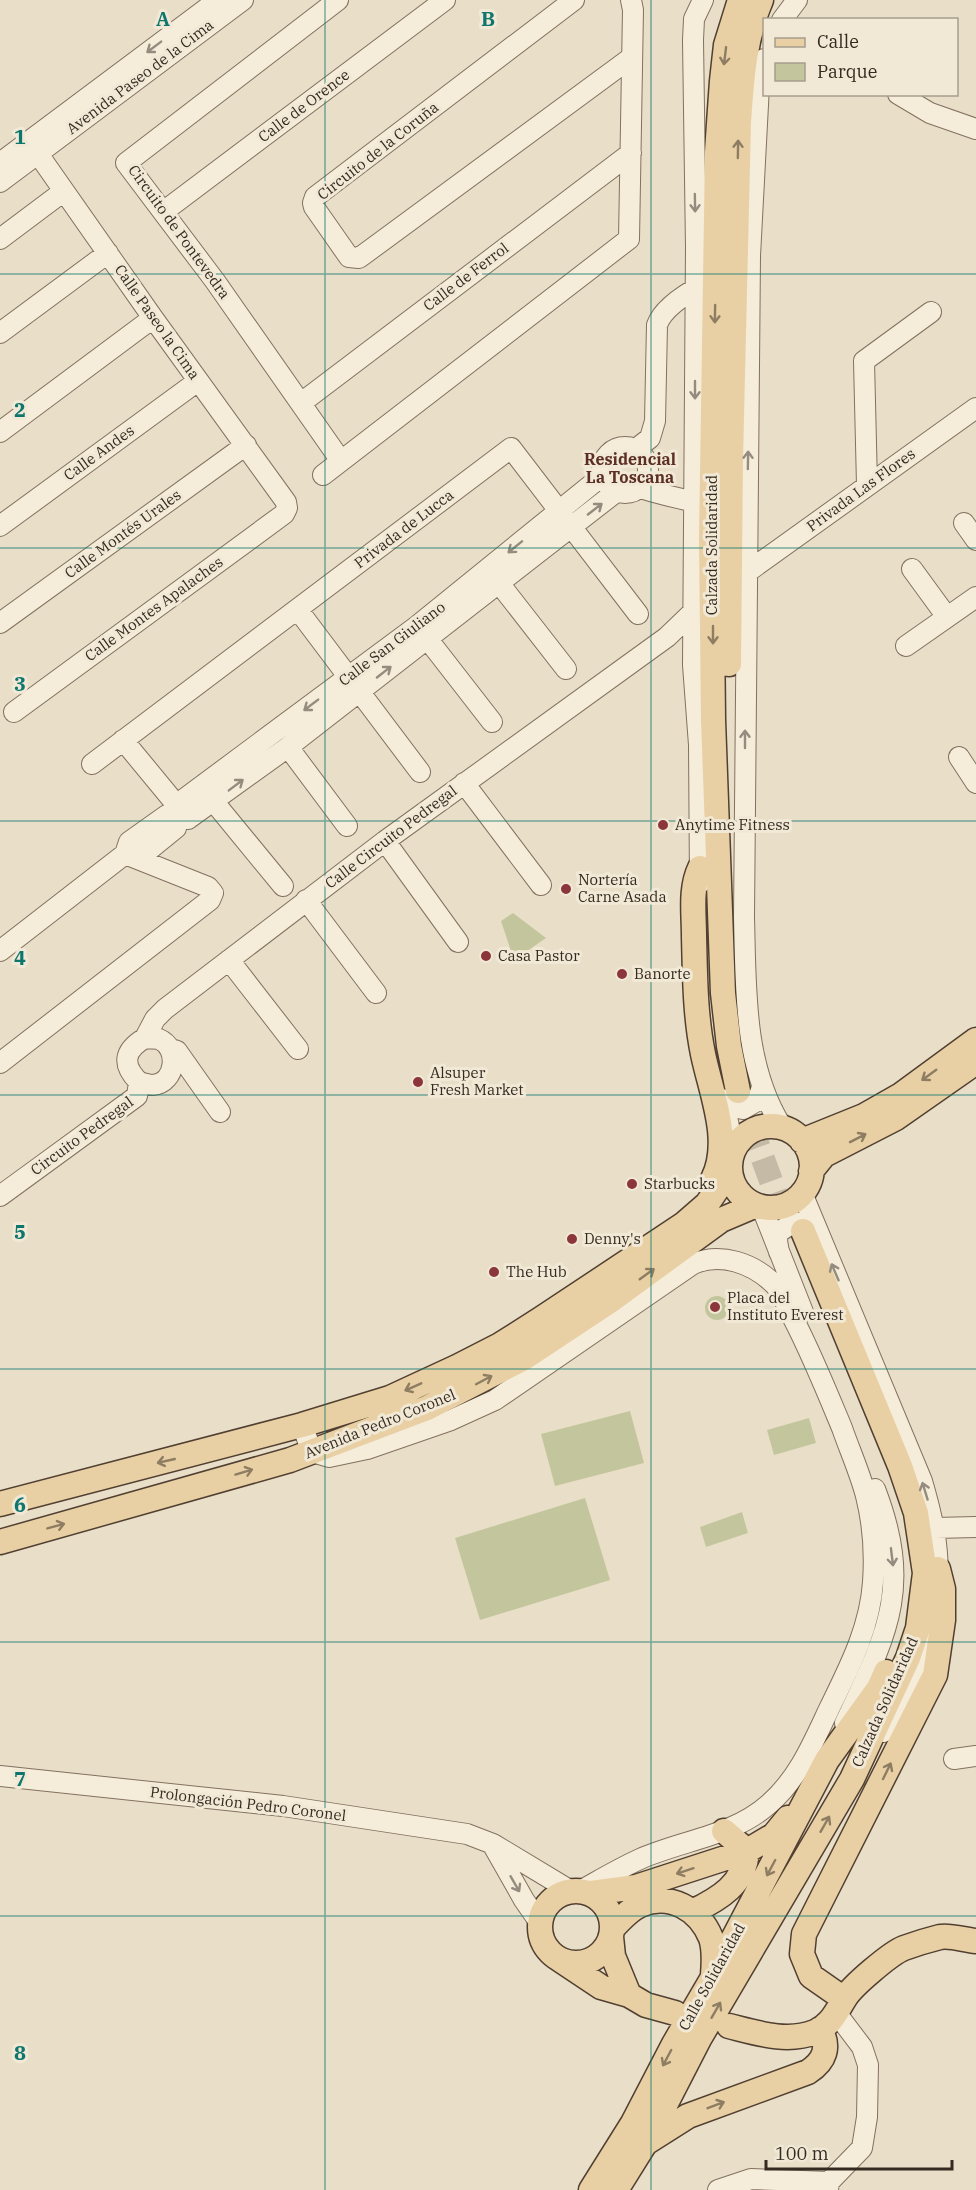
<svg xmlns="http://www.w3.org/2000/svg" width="976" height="2190" viewBox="0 0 976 2190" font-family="'IBM Plex Serif',serif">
	<rect width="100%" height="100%" fill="#e9dec7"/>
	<!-- green -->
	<path fill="#c3c69d" d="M513,913L546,938L514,960L501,921Z
		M705 1308a12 12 0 1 1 24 0a12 12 0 1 1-24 0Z
		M630,1411L644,1463L555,1486L541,1434Z
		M809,1418L816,1443L774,1455L767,1430Z
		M585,1498L610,1580L480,1620L455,1538Z
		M742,1512L748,1533L706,1547L700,1527Z"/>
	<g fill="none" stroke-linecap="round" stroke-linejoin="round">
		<!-- major-tunnel -->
		<path stroke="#c5baa6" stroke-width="24" stroke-dasharray="24 12" stroke-linecap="butt" d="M738,1091L792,1238"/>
		<defs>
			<path id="minor" d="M338,0L126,163L215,281L341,461
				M574,0L315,197L313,203L314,207L349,257L359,258L632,57
				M782,20L797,0
				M764,59L759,86L750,256L744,917C746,987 743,1066 782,1127
				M898,94L930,113L976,129
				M0,163L218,0
				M0,182L243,0
				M163,212L445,0
				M0,239L64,191
				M0,333L108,253
				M301,403L631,153
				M0,432L153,318
				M602 470a23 23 0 1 1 46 0a23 23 0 1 1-46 0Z
				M636,449L650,438L655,421L657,325C663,308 687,293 704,284
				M323,475L629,239L633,10L631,0
				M867,485L864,361L931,312
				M641,488C662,496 683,497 704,506
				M964,523L976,540
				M0,526L198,381
				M912,569L947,617
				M746,573L976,408
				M492,574L566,669
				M298,610L420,772
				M0,623L246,445
				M419,628L492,722
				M906,646L976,597
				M14,712L284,514L287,508L286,502L153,318L29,141
				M123,740L184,814
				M288,747L347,826
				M959,757L976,783
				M92,764L511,448L638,614
				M464,783L541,885
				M214,802L283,886
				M176,805L417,626L602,476
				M188,819L288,747L616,492
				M385,841L458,942
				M127,854H144L176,828V808
				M700,883L699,745L693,665L696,248L693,40L694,19L703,0
				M306,900L376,993
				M0,951L125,854L129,842L167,815L176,818L188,819
				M229,960L298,1049
				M145,1038L155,1019L165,1009L385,841L667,637L694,611
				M171,1049L177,1051L220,1112
				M0,1063L210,900L213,893L208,887L125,854
				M139,1082C143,1083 149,1085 153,1085C176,1083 180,1048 159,1039C155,1038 149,1039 145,1038
				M139,1082C122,1065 123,1051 145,1038
				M722,1099L728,1106L743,1109L757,1101L762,1087
				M727,1117L734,1150
				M802,1193L922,1481C932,1515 940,1549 937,1584
				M0,1196L137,1096L139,1082
				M762,1208L803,1312
				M779,1252L777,1241L778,1233C790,1223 804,1217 816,1230
				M302,1425L312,1452L329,1457L367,1449L451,1420L495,1400L693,1264C721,1252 753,1263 775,1285C783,1294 788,1309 794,1320C812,1355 827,1392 842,1428C850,1451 860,1473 866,1496C873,1524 875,1554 873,1582C870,1628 849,1668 829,1709C813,1743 798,1779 769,1804C733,1836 683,1840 640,1859C620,1868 600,1880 580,1891
				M935,1528L976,1527
				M845,1723C887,1634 913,1588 875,1489
				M884,1732C907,1698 926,1658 934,1617
				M954,1759L976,1756
				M0,1776L283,1806L467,1834L493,1844L571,1891
				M494,1847L524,1900L540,1923
				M718,2190L751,2179L829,2182
				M828,2190L829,2182L862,2148L867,2117L868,2065L862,2047L837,2014"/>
			<path id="major" d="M729,664L731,460L739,122C742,80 744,39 761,0
				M700,868C690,889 694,913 694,936C695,975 695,1015 703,1054C711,1093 732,1141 713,1179
				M738,1091L729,1046L723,993L713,720L711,539L717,152L722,81L726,45L740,0
				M730 1167a41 41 0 1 1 82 0a41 41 0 1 1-82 0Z
				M802,1141L864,1116L901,1095L976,1040
				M811,1171L824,1155L896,1118L976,1062
				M0,1504L302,1425L390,1398L457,1367L500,1345L541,1319L684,1224L707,1204L720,1185L730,1163
				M0,1542L290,1460L427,1408L524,1358L610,1301L721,1220L754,1206
				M540 1927a36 36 0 1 1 72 0a36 36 0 1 1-72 0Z
				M591,1893L636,1887L747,1851L774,1835L788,1818
				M692,1912C719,1899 745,1884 747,1851L724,1831
				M612,1929C620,1920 629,1910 640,1905C670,1892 699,1909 711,1938C715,1950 714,1963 713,1975
				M611,1937L613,1956L629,1995
				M559,1959L601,1987L629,1995L646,2005L675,2013
				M844,1999L811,1976L802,1954L804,1934L935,1675L943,1620V1589L938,1569
				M729,2026C757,2033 787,2043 815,2032C831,2025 836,2012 845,1998C852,1986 891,1953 904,1948C915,1944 928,1940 940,1937C950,1935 965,1940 976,1941
				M647,2142L688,2116L808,2072C825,2061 830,2047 820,2029
				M591,2190L633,2123L674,2044L712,1979L827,1760L879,1688L886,1672
				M616,2190L646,2142L699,2039L852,1779L908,1658L918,1628L925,1573L916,1513L900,1466L803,1231"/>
		</defs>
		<!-- minor casing -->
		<use href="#minor" stroke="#83715f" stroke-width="22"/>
		<!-- major casing -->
		<use href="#major" stroke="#514032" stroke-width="27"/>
		<!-- minor -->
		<use href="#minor" stroke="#f5ecda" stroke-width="20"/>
		<!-- major -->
		<use href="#major" stroke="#e8d0a4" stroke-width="24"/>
	</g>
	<!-- one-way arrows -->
	<defs><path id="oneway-shaft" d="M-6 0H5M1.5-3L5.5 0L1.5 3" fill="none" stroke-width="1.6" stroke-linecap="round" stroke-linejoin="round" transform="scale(1.5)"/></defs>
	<g stroke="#958b7e">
		<use href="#oneway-shaft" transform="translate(154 47) rotate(143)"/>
		<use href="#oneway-shaft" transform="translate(695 203) rotate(89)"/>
		<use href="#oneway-shaft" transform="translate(695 390) rotate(90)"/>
		<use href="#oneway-shaft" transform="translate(748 460) rotate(-89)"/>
		<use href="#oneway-shaft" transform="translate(595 509) rotate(-38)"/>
		<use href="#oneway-shaft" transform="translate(515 547) rotate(141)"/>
		<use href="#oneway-shaft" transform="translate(384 672) rotate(-38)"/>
		<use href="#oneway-shaft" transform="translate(311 705) rotate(143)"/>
		<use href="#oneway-shaft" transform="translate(745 739) rotate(-90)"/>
		<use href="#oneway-shaft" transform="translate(236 785) rotate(-37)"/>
		<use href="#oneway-shaft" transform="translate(835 1272) rotate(-113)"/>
		<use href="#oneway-shaft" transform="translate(925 1491) rotate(-107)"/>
		<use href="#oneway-shaft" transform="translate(892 1557) rotate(83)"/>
		<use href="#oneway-shaft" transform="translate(515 1884) rotate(60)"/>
	</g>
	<g stroke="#8e7d62">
		<use href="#oneway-shaft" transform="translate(725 56) rotate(97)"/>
		<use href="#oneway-shaft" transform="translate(738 149) rotate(-89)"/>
		<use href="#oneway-shaft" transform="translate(715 314) rotate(91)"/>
		<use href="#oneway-shaft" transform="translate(713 635) rotate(90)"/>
		<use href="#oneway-shaft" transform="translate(929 1075) rotate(144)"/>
		<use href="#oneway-shaft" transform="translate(858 1138) rotate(-27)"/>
		<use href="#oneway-shaft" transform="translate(647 1274) rotate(-36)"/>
		<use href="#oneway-shaft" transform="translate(484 1380) rotate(-28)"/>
		<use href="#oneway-shaft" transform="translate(413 1387) rotate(156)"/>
		<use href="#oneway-shaft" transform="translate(166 1461) rotate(167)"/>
		<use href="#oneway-shaft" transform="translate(244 1472) rotate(-17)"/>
		<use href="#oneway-shaft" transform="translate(56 1526) rotate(-15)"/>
		<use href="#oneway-shaft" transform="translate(887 1771) rotate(-64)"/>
		<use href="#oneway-shaft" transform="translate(825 1824) rotate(-60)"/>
		<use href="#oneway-shaft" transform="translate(771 1868) rotate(118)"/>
		<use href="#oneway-shaft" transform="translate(685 1871) rotate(162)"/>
		<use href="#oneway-shaft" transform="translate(716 2010) rotate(-60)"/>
		<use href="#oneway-shaft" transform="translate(667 2058) rotate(118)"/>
		<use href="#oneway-shaft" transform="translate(716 2105) rotate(-21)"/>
	</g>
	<!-- grid -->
	<path fill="none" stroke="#0f766e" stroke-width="1.5" stroke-opacity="0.55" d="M325,0V2190M651,0V2190M0,274H976M0,548H976M0,821H976M0,1095H976M0,1369H976M0,1642H976M0,1916H976"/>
	<!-- markers -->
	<g fill="#8b363a" stroke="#f1e9d6" stroke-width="2">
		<circle cx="663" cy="825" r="6"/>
		<circle cx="566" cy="889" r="6"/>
		<circle cx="486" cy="956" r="6"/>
		<circle cx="622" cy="974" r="6"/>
		<circle cx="418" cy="1082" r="6"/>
		<circle cx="632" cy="1184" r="6"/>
		<circle cx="572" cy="1239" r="6"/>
		<circle cx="494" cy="1272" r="6"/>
		<circle cx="715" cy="1307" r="6"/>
	</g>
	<g text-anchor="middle" stroke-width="6" stroke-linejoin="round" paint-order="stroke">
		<!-- street labels -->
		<g font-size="15" fill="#352a21" stroke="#f1e9d6">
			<text transform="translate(140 77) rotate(-37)" y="5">Avenida Paseo de la Cima</text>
			<text transform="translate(304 106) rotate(-37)" y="5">Calle de Orence</text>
			<text transform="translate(378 151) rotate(-38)" y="5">Circuito de la Coruña</text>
			<text transform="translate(179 232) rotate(54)" y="5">Circuito de Pontevedra</text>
			<text transform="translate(466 277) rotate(-37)" y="5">Calle de Ferrol</text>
			<text transform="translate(157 322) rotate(55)" y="5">Calle Paseo la Cima</text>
			<text transform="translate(99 453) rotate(-36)" y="5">Calle Andes</text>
			<text transform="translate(861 490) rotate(-36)" y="5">Privada Las Flores</text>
			<text transform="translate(404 529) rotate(-37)" y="5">Privada de Lucca</text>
			<text transform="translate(123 534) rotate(-36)" y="5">Calle Montés Urales</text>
			<text transform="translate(712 545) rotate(-90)" y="5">Calzada Solidaridad</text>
			<text transform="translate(154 609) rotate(-36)" y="5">Calle Montes Apalaches</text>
			<text transform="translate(392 644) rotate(-37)" y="5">Calle San Giuliano</text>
			<text transform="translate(391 837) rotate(-37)" y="5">Calle Circuito Pedregal</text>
			<text transform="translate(82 1136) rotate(-36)" y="5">Circuito Pedregal</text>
			<text transform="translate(380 1424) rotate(-22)" y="5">Avenida Pedro Coronel</text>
			<text transform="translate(885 1702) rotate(-66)" y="5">Calzada Solidaridad</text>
			<text transform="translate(248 1804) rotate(7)" y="5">Prolongación Pedro Coronel</text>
			<text transform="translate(712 1977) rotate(-61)" y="5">Calle Solidaridad</text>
		</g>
		<!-- poi labels -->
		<g font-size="15" fill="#352a21" stroke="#f1e9d6" text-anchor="start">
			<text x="675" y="830">Anytime Fitness</text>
			<text x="578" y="885">Nortería<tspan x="578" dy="17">Carne Asada</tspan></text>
			<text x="498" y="961">Casa Pastor</text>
			<text x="634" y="979">Banorte</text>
			<text x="430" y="1078">Alsuper<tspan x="430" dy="17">Fresh Market</tspan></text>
			<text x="644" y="1189">Starbucks</text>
			<text x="584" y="1244">Denny's</text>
			<text x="506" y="1277">The Hub</text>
			<text x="727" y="1303">Placa del<tspan x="727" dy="17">Instituto Everest</tspan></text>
		</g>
		<!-- neighbourhood labels -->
		<g font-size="16" font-weight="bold" fill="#5c2f25" stroke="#f1e9d6">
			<text x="630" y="465">Residencial<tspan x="630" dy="18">La Toscana</tspan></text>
		</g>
	</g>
	<g font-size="20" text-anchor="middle" font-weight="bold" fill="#0f766e" stroke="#f1e9d6" stroke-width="6" stroke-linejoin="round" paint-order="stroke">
		<text x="163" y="26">A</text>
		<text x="488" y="26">B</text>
		<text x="20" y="144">1</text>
		<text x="20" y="417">2</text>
		<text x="20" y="691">3</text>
		<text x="20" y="965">4</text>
		<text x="20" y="1239">5</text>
		<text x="20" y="1512">6</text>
		<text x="20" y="1786">7</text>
		<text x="20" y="2060">8</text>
	</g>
	<!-- legend -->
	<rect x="763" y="18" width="195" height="78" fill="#f1e9d6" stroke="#a69d8e" stroke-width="1.5"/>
	<rect x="775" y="38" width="30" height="9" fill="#e8d0a4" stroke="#a69d8e" stroke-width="1.5"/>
	<text x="817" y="48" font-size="18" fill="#352a21">Calle</text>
	<rect x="775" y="63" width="30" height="18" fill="#c3c69d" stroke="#a69d8e" stroke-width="1.5"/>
	<text x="817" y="78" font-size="18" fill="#352a21">Parque</text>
	<!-- scale -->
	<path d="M766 2160v9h186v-9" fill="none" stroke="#352a21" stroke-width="3"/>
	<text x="775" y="2160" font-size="18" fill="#352a21" stroke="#f1e9d6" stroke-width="4.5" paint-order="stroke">100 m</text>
</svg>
